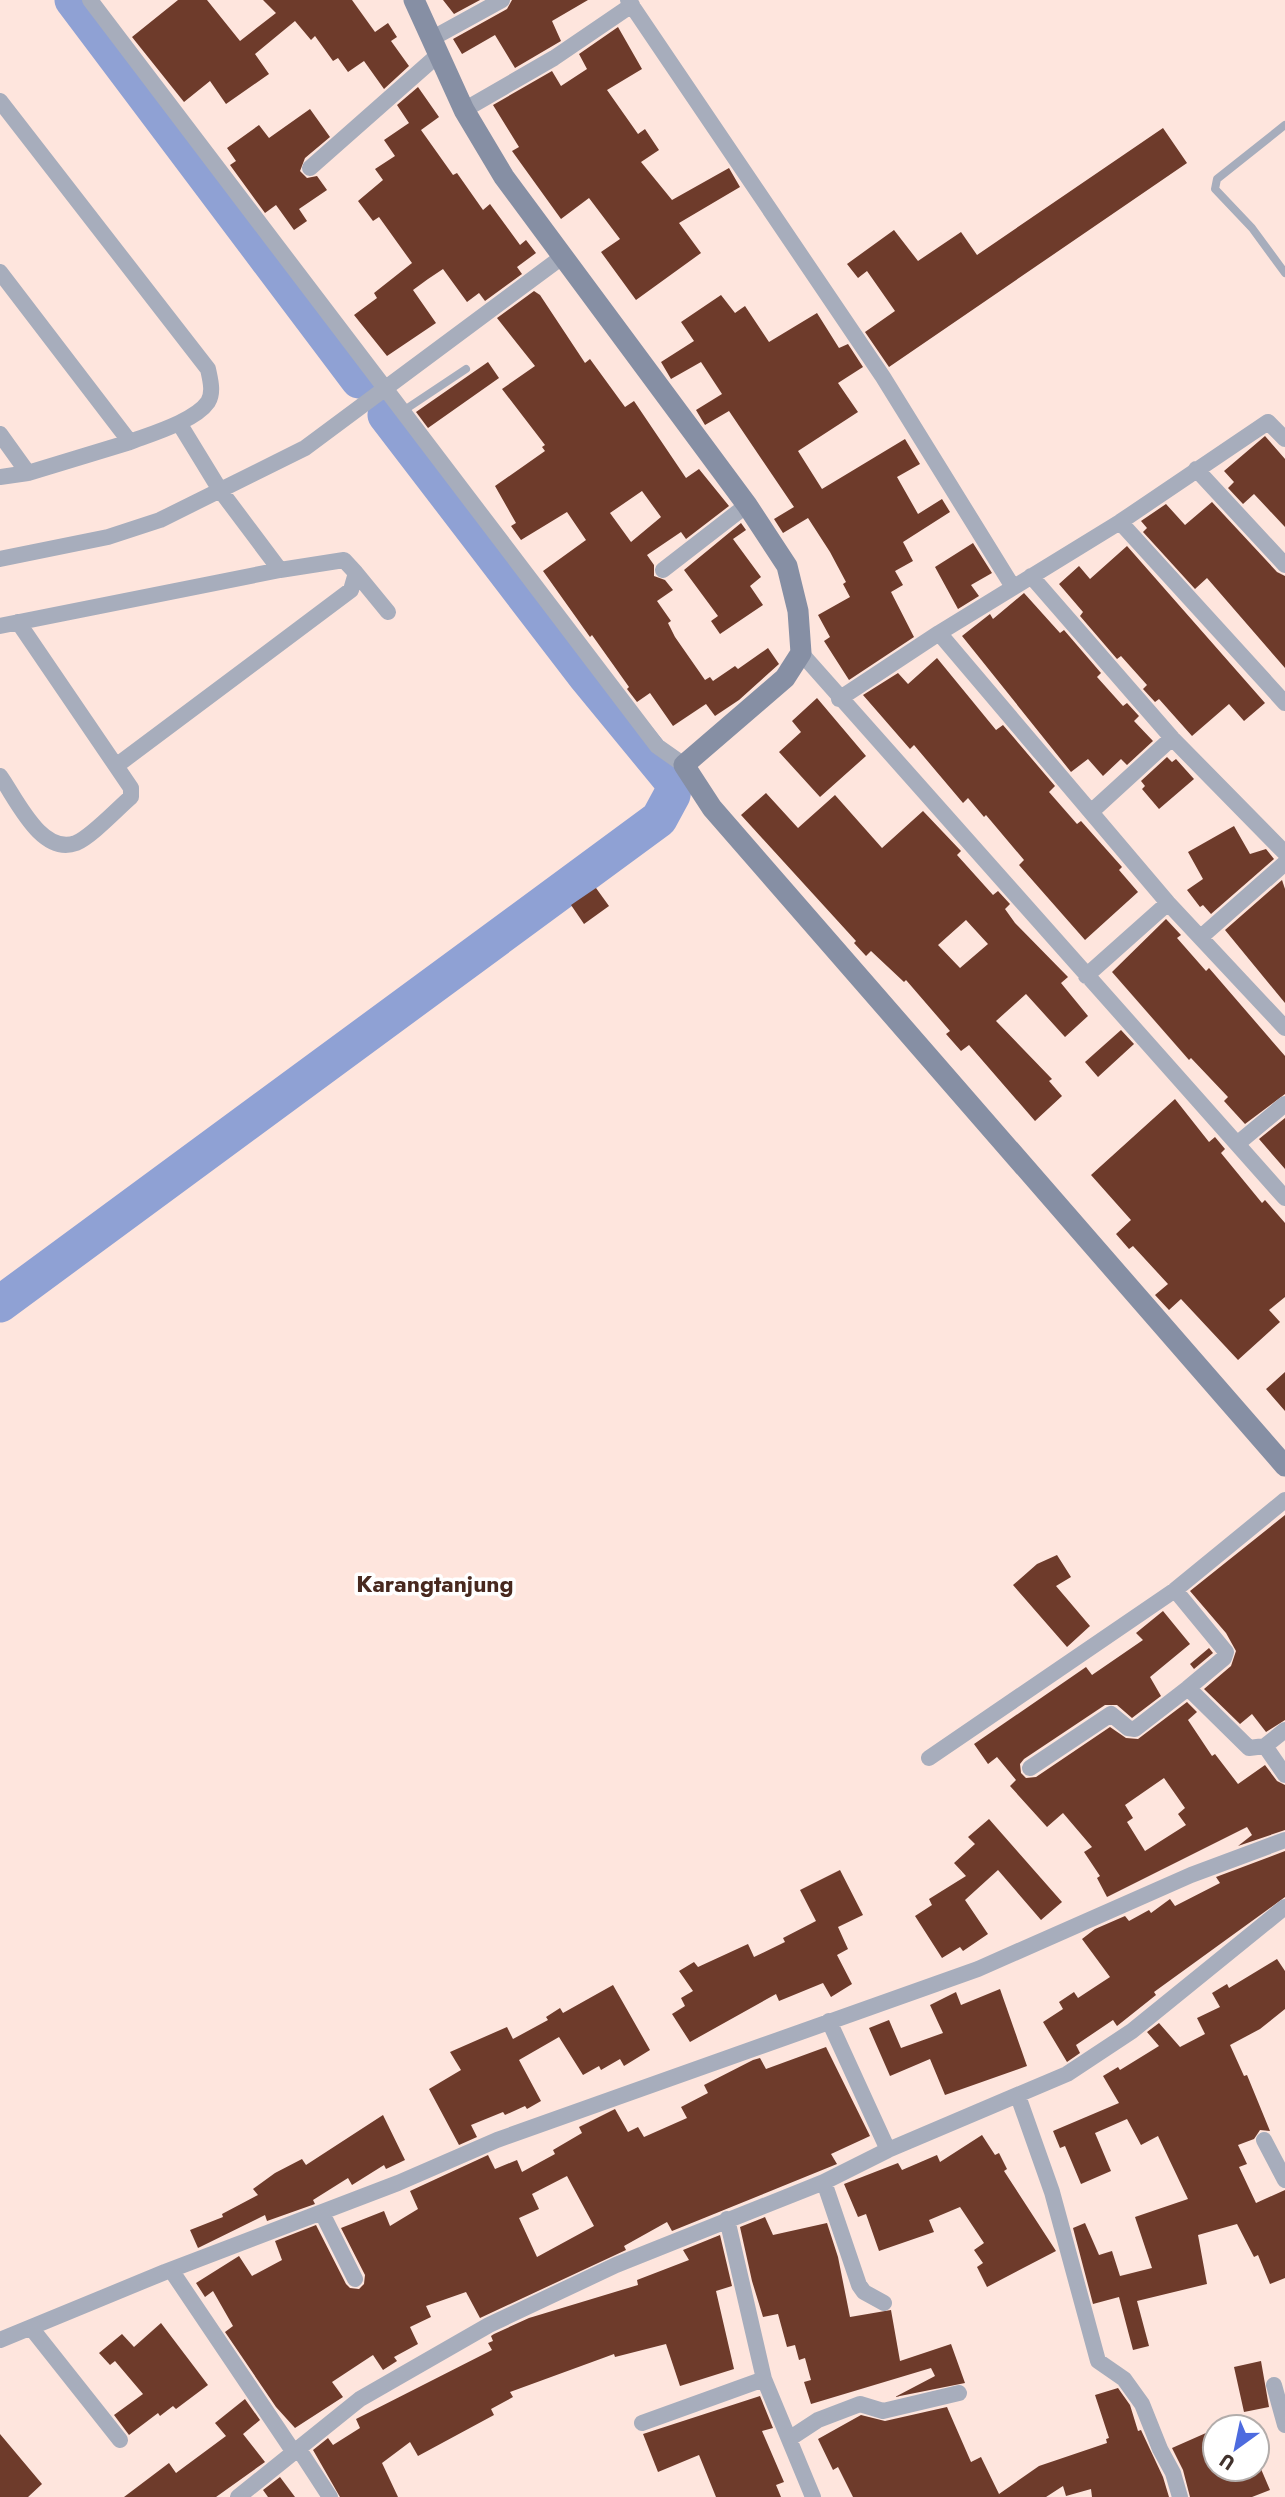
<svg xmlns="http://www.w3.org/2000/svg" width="1285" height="2497" viewBox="0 0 1285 2497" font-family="Jost,sans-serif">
	<rect width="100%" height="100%" fill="#fee5dd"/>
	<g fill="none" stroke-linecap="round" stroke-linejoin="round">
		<!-- river -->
		<path stroke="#8fa1d4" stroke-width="37" d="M73,0L359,380
			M0,1304L659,819L672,795L674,783L586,676L386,415"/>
	</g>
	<!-- building -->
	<path fill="#6e3b2b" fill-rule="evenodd" d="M178,0H207L240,41L276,13L263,0H352L375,32L388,23L397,37L391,41L409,66L384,89L364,61L348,72L338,58L333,61L315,36L311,40L295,21L255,54L269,74L226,104L210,81L184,102L132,37Z
		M443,0H480L454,14Z
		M512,0H588L552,21L561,41L515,68L495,35L462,54L453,39L507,9Z
		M618,27L642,69L607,90L638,134L645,129L659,150L641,162L672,200L729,168L740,187L679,223L701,253L636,300L601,252L620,239L589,198L561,219L512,151L519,147L493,105L552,71L561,86L587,69L579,54Z
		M418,87L439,117L421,130L453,175L457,173L483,210L490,204L520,245L526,240L536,253L517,267L522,274L485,301L479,293L467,302L443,269L428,279L413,290L436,323L387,356L354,315L377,298L374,293L412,263L379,217L373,221L358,201L383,180L375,169L395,156L384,140L409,123L397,105Z
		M310,109L330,137L305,158L300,171L307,178L317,176L327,190L299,209L307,221L294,230L276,205L265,213L230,165L236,161L227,148L259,125L269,138Z
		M1163,128L1187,163L889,367L865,332L895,311L867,271L858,278L847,264L894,230L918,261L961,232L977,255Z
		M534,291L540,295L585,363L590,359L625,407L634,401L686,478L699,469L729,506L686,539L681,532L647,555L654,565V576L665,580L673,590L657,601L671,621L668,623L675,637L705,680L710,677L713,681L735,666L738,669L768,648L779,664L739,700L715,716L706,704L673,726L650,693L637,702L627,689L629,687L592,635L590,637L543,571L586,540L567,512L521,540L511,526L516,523L495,486L545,451L542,447L545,445L502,389L535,366L497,318ZM642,491L661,517L631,542L610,513Z
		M721,295L735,313L745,306L769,342L817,313L839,348L848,344L863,367L838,383L858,412L798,451L822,489L905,439L920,464L897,477L918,514L942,499L950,512L903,542L913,561L895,571L903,585L891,592L914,637L849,680L824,641L830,637L818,615L850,597L843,584L846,582L830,552L808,518L783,533L774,519L794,507L729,411L705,425L696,410L722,394L701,362L671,379L661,362L694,341L681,322Z
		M488,362L499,378L428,428L416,412Z
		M1265,436L1285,459V527L1254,494L1243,504L1228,488L1234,482L1224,471Z
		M1212,502L1277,572L1285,576V668L1207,578L1195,589L1143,532L1147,528L1141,521L1166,504L1185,525Z
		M741,523L746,530L733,539L761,577L750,586L763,605L720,634L711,621L718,616L684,570Z
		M973,543L992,573L971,585L979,596L958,609L935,567Z
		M1127,546L1265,703L1244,721L1229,704L1192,736L1159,699L1155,702L1143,689L1147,685L1121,656L1117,659L1080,616L1083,612L1059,584L1079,566L1090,579Z
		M1024,593L1060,633L1064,630L1101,673L1097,677L1123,706L1127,703L1139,716L1134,721L1153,741L1127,765L1121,759L1103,776L1088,759L1071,772L962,636L990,614L993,619Z
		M937,658L996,730L1003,725L1055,786L1049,792L1077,824L1081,821L1122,867L1119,870L1138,892L1085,940L1019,865L1024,860L986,815L984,817L968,798L963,803L914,745L910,749L863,695L898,673L908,684Z
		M817,698L866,756L820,797L779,752L801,732L792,721Z
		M1167,757L1172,762L1176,759L1194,779L1159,809L1142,789L1145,786L1141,781Z
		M766,793L798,828L835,795L882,848L923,811L961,851L957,855L993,895L998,891L1010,904L1005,909L1015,923L1068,977L1061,983L1088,1016L1065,1037L1026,994L996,1021L1052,1079L1049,1081L1062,1096L1035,1121L969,1045L961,1051L946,1034L950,1031L906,980L904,982L871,951L866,956L854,943L856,941L741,815ZM966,920L988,944L960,968L938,945Z
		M1234,826L1250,854L1266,849L1274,859L1211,914L1203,905L1200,907L1187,890L1203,879L1188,852Z
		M1282,880L1285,889V1003L1225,930Z
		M596,888L609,906L584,924L571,905Z
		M1166,919L1181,935L1177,938L1206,971L1209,968L1285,1056V1094L1245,1124L1224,1101L1228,1097L1191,1058L1189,1060L1112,972Z
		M1121,1030L1134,1044L1098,1077L1085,1062Z
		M1175,1099L1209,1142L1215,1137L1225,1149L1221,1153L1262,1203L1265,1200L1285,1223V1297L1269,1310L1280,1322L1238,1360L1181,1299L1169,1310L1155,1295L1168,1284L1133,1246L1129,1249L1116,1234L1131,1220L1091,1175Z
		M1285,1118V1169L1259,1139Z
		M1285,1372V1411L1266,1389Z
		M1285,1515V1720L1266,1732L1252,1714L1240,1724L1204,1689L1231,1666L1236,1651L1226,1633L1190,1591Z
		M1057,1555L1071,1577L1056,1586L1090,1626L1067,1647L1013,1585L1037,1564Z
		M1163,1611L1190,1644L1150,1677L1161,1696L1132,1718L1117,1705H1105L1024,1759L1020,1764L1021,1773L1026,1778L1036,1777L1110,1727L1126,1738L1138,1739L1187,1702L1197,1712L1188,1720L1212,1756L1215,1754L1238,1784L1265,1765L1277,1781L1285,1785V1830L1238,1846L1252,1835L1247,1827L1107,1897L1097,1878L1100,1876L1084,1852L1092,1847L1063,1813L1047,1827L1010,1786L1016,1780L997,1757L988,1764L974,1744L1086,1667L1092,1675L1143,1640L1136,1633ZM1164,1778L1185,1808L1178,1814L1186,1825L1145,1851L1127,1822L1133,1818L1125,1805Z
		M1209,1648L1213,1653L1194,1669L1190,1664Z
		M989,1819L1062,1902L1041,1920L998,1870L965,1900L988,1934L963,1951L960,1947L942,1958L915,1916L932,1905L929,1899L966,1876L954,1863L975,1844L968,1837Z
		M1285,1851V1897L1154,1992L1156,1995L1117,2026L1113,2020L1076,2045L1080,2053L1067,2062L1043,2022L1063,2009L1059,2002L1074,1992L1078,1998L1110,1977L1082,1939L1095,1929L1125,1916L1129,1921L1149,1910L1151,1913L1170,1899L1175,1906L1220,1883L1216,1877Z
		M840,1870L863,1915L838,1927L848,1949L837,1955L852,1984L831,1997L823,1983L779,2001L776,1994L690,2042L672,2014L685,2006L681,1998L693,1991L679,1971L694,1962L698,1967L748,1944L754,1957L785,1942L783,1938L816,1921L800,1890Z
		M1277,1959L1285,1971V2009L1260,2029L1230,2045L1244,2076L1247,2075L1270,2131L1260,2130L1254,2139L1238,2145L1247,2164L1239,2167L1256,2203L1285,2190V2278L1270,2284L1258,2255L1254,2257L1237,2224L1198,2235L1207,2284L1137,2301L1149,2346L1133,2350L1119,2297L1093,2304L1073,2228L1085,2223L1099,2255L1112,2251L1120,2276L1152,2268L1135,2217L1188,2199L1158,2136L1141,2145L1127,2119L1095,2133L1111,2171L1081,2184L1065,2146L1060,2148L1053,2131L1119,2103L1103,2076L1118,2067L1120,2070L1159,2046L1147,2032L1159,2023L1180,2047L1205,2034L1197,2018L1220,2007L1212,1993L1227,1984L1229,1988Z
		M613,1985L650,2050L624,2066L620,2059L601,2070L599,2066L583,2075L559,2037L519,2060L541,2101L527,2109L525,2106L505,2115L503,2112L471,2125L477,2137L459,2145L429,2089L461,2070L450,2052L507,2027L513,2039L548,2020L546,2017L560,2008L563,2013Z
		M1000,1989L1027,2066L945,2095L930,2059L890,2076L869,2028L889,2020L901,2048L943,2033L930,2005L956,1992L961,2005Z
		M826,2047L870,2136L831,2154L837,2164L672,2231L667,2222L624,2246L626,2250L480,2318L466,2292L426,2306L431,2317L410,2327L418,2344L394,2357L397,2361L383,2370L373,2355L332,2382L343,2397L295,2428L276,2407L225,2332L233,2326L213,2291L205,2297L196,2283L239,2256L252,2276L282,2260L275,2241L316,2225L346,2284L350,2288L359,2289L364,2284L365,2275L341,2228L384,2211L390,2226L418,2209L410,2191L488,2155L495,2169L517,2160L522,2172L555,2154L553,2150L582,2133L579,2127L615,2109L628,2132L638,2127L644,2137L687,2118L681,2107L708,2093L704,2085L753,2060L760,2058L766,2069ZM567,2176L594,2226L537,2257L519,2218L539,2209L532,2194Z
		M383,2115L405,2160L386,2169L384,2165L352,2185L348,2178L313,2200L315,2204L267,2221L265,2215L198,2248L190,2230L223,2217L222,2214L258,2195L253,2189L275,2173L302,2159L306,2165Z
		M982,2135L995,2155L999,2153L1007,2169L1004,2171L1056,2251L987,2287L977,2267L983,2263L974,2250L984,2243L960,2207L929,2220L934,2232L879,2251L866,2214L858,2217L844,2184L898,2163L902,2170L937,2155L940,2162Z
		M765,2217L773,2235L827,2223L838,2257L850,2317L891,2310L900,2361L951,2344L965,2383L895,2397L935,2376L931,2368L811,2404L804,2382L811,2380L805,2358L799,2360L795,2345L787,2347L778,2314L763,2317L752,2281L740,2227Z
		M720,2235L732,2286L716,2291L734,2369L680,2386L666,2344L615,2357L614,2354L510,2392L513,2397L491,2409L494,2415L418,2456L410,2442L382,2463L398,2497H340L313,2450L328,2438L333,2445L360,2428L356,2419L492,2350L488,2343L493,2341L491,2336L494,2334L529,2318L638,2285L637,2280L689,2260L683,2250Z
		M161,2323L208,2385L176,2409L173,2406L160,2416L158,2413L129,2435L114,2415L143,2394L115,2361L110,2365L99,2353L122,2334L134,2347Z
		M1261,2361L1269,2407L1244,2412L1234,2367Z
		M1118,2388L1130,2405L1138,2431L1141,2430L1163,2477L1169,2497H1092L1091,2489L1066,2496L1063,2486L1046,2497H853L838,2467L833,2470L818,2439L861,2415L885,2421L947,2407L971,2462L981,2457L999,2494L1039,2466L1107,2443L1106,2439L1109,2438L1095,2395Z
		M760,2396L773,2428L762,2431L784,2482L776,2485L781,2497H716L699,2455L658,2472L643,2434Z
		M245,2399L260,2420L243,2434L265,2462L216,2497H124L169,2463L176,2473L226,2436L215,2423Z
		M1215,2429V2469H1261L1270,2490L1252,2497H1190L1183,2470L1172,2448Z
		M0,2434L42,2484L28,2497H0Z
		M280,2477L295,2497H268L263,2490Z"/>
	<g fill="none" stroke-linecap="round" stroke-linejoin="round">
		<!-- lane -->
		<path stroke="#a7adbc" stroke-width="8" d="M1285,125L1217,179L1215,189L1252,228L1285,273
			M403,411L466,369"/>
		<!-- street -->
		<path stroke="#a7adbc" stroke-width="16" d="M90,0L657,746L684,765
			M628,0L883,377L1013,587
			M431,39L502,0
			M0,101L208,369C210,379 214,392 208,402C195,421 151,434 130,442L0,272
			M464,110L554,58L632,5
			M310,168L438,55
			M0,434L28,473
			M1196,469L1285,565
			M0,477L28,473L130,442
			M1120,522L1285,703
			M0,559L108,537L160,520L305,448L562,257
			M663,570L747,505
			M356,573L388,612
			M1031,576L1172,738L1285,853
			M0,626L280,570L220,490L179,423
			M939,633L1168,903L1285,1028
			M801,653L1285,1198
			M839,699L939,633L1120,522L1268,422L1285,439
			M116,766L351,590L356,573L344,560L280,570
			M0,776C16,798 41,856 76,843C91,837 117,809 131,797V788L18,622
			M1091,812L1172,738
			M1201,937L1285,863
			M1086,976L1168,903
			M1237,1144L1285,1104
			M1175,1590L1226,1652L1224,1658L1188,1688L1249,1748L1265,1746L1285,1775
			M1265,1746L1285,1730
			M929,1758L1175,1590L1285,1500
			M1030,1768L1111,1714L1128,1728L1135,1729L1188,1688
			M829,2021L888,2150
			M1018,2096L1052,2192L1098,2361L1124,2379L1142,2404L1160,2449L1173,2473L1180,2497
			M1264,2140L1285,2180
			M824,2182L859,2285L864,2292L884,2303
			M322,2213L355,2279
			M727,2219L764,2379L813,2497
			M171,2270L293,2451
			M32,2329L120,2440
			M0,2340L165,2272L398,2183L497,2140L978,1969L1191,1875L1285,1840
			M1274,2385L1285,2425
			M642,2423L764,2379
			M789,2439L818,2420L860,2404L883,2411L959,2393
			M298,2448L330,2497
			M238,2497L360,2399L489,2325L616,2265L824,2182L888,2150L1067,2074L1132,2031L1285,1907"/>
		<!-- secondary -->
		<path stroke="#868fa4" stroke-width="21" d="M414,0L464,110L504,177L747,505L787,566L798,611L801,653L785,678L684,765L712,808L1285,1466"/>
	</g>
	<g text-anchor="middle" stroke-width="7" stroke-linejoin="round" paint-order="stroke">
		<!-- quarter labels -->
		<g font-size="23" font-weight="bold" fill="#48291f" stroke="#fff">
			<text x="435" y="1592">Karangtanjung</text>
		</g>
	</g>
	<!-- north arrow -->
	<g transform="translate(1236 2448) rotate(213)"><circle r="33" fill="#ffffff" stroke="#b3adab" stroke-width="2"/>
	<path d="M0-5L12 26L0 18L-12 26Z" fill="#4d6bdf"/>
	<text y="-10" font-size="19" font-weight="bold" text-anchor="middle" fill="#42322d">U</text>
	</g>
</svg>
